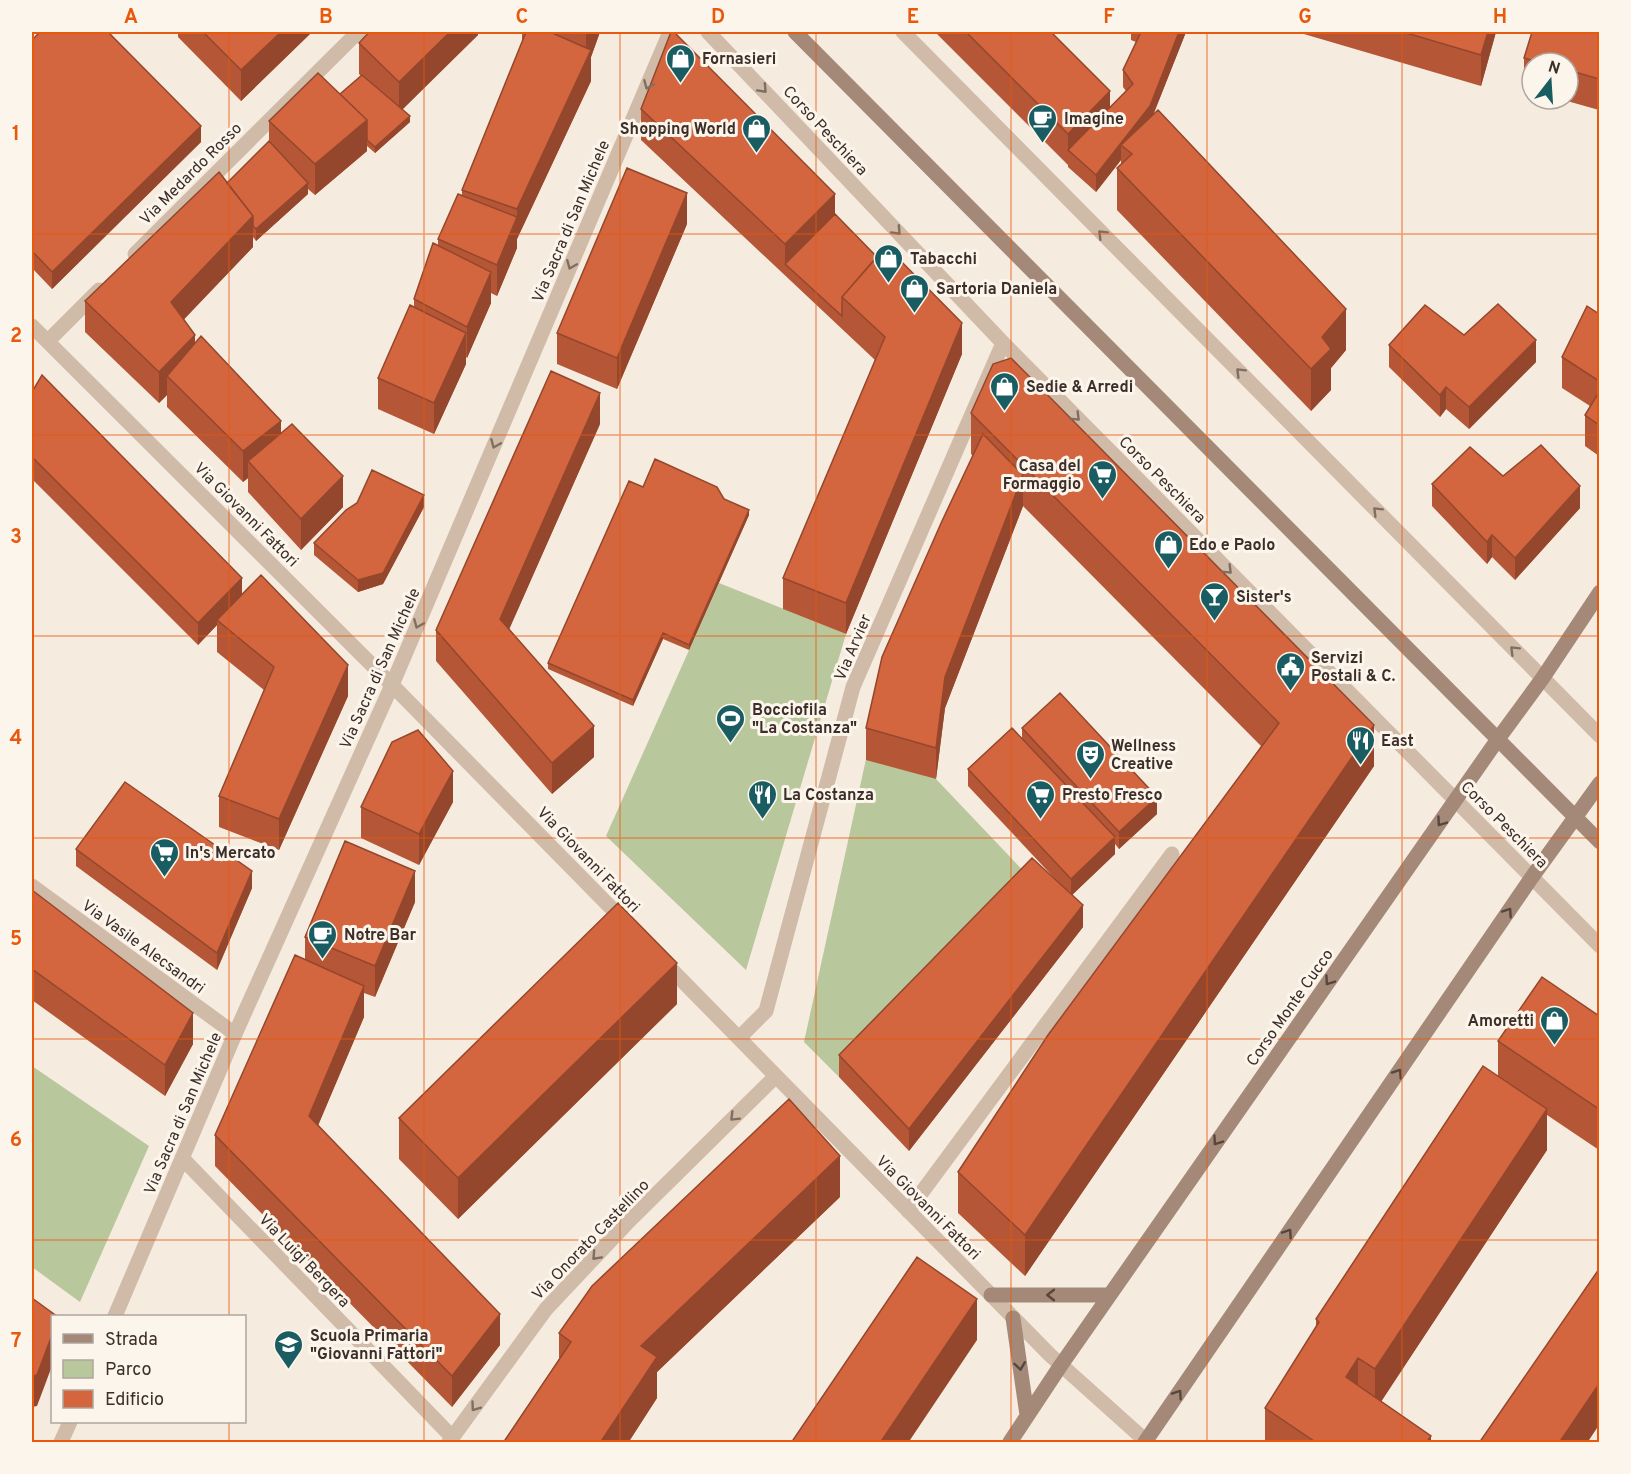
<svg xmlns="http://www.w3.org/2000/svg" width="1631" height="1474" viewBox="0 0 1631 1474" font-family="Overpass,sans-serif">
	<rect width="100%" height="100%" fill="#f6ebdf"/>
	<!-- green -->
	<path fill="#b8c79c" d="M719,583L846,634L746,970L606,836Z
		M866,759L936,779L1032,880L839,1077L804,1042Z
		M32,1066L149,1146L80,1302L32,1267Z"/>
	<g fill="none" stroke-linecap="round" stroke-linejoin="round">
		<!-- street -->
		<path stroke="#d0bba8" stroke-width="15" d="M708,32L1003,343L1600,946
			M903,32L1600,736
			M135,254L358,32
			M32,326L392,685L626,923
			M48,341L99,290
			M32,886L235,1034
			M664,962L1050,1355L1147,1442
			M739,1038L766,1011L853,687L1003,343
			M182,1158L453,1438
			M908,1211L1172,854
			M115,1316L235,1034L392,685L670,32
			M61,1442L70,1422
			M449,1442L546,1309L627,1223L776,1076"/>
		<!-- secondary -->
		<path stroke="#a48979" stroke-width="15" d="M795,32L1600,842
			M991,1295H1110
			M1013,1318L1027,1415
			M1010,1442L1061,1365L1498,739L1542,679L1600,592
			M1145,1442L1532,877L1600,783"/>
	</g>
	<!-- wall -->
	<path fill="#b55736" d="M178,32H312L241,101L178,37Z
		M478,32V35L402,109L410,122L375,153L367,146V151L315,195L308,189V194L256,241L253,237V247L184,319L195,343L281,433L343,507L301,550L248,492V478L243,482L167,407V395L159,403L85,332V301L227,183L269,141V121L340,94L361,76L359,74V43Z
		M522,32H600L591,57V81L517,239V248L497,296L491,293V303L467,358L466,357V364L434,434L378,409V378L414,307V299L438,245V239L462,196V190L522,43Z
		M935,32H1051L1110,107L1126,91L1123,87V70L1136,42L1131,40V32H1186L1153,115L1346,350L1331,368V390L1311,411L1117,210V168L1121,164V160L1096,192L1068,167V165Z
		M1297,32H1496L1481,86Z
		M1599,32V110L1560,99H1568V63H1532V92L1524,90V58Z
		M32,40L201,142L52,289L32,268Z
		M641,109L835,214L962,354L846,634L783,609V578L875,360L641,140Z
		M687,224L617,389L557,364V333Z
		M1599,314V456L1585,446V415L1590,406L1562,388V357Z
		M1464,335L1536,362L1469,429L1446,409L1440,417L1389,367V345Z
		M32,392L348,696L279,850L219,827V796L264,690L217,652V625L198,645L32,479Z
		M971,413L1374,766L1025,1276L958,1213V1172L1261,746L1023,506L945,708L936,779L866,760V728L973,456L971,454Z
		M600,424L509,629L594,757L552,794L436,661V630Z
		M1503,476L1580,508L1515,580L1492,557L1487,564L1432,506V484Z
		M724,499L749,515L689,650L663,639L633,706L548,669V663Z
		M424,507L383,584L358,592L314,555V543Z
		M1022,728L1157,814L1119,849L1115,844V854L1072,895L1083,927L909,1151L839,1077V1055L1057,881L968,786V769L1022,739Z
		M453,802L419,865L361,838V807Z
		M76,849L252,888L217,970L76,866Z
		M32,890L193,1044L165,1096L32,1000Z
		M415,902L375,997L364,993V1017L318,1125L500,1345L452,1407L215,1166V1135L305,959V937Z
		M677,1004L458,1219L399,1159V1118Z
		M1599,1016V1150L1547,1115V1150L1381,1401L1431,1443H1265V1408L1316,1328V1319L1498,1077V1041Z
		M840,1197L657,1372V1398L628,1443H503L559,1359V1333Z"/>
	<!-- shaded-wall -->
	<path fill="#94472c" d="M281,32H312L241,101V70Z
		M450,32H478V35L399,113V82Z
		M586,32H600L591,57V81L517,239V248L497,296V265L517,219V209L586,62Z
		M1179,32H1186L1150,123L1121,145V160L1096,192V175Z
		M1488,32H1496L1481,86V55Z
		M1110,91V122L1068,150V165V134Z
		M410,116V122L375,153V147Z
		M367,120V151L315,195V164Z
		M201,126V142L52,289V272Z
		M308,183V194L256,241V229Z
		M687,193V224L617,389V358Z
		M835,194V226L785,264V275V244Z
		M253,216V247L171,333V302Z
		M491,272V303L467,358V327Z
		M1346,309V350L1331,368V390L1311,411V369L1322,337Z
		M962,323V354L846,634V603Z
		M466,333V364L434,434V403Z
		M195,335V367L167,376V395L159,403V372Z
		M1536,340V362L1469,429V407Z
		M1446,387V409L1440,417V395Z
		M600,393V424L500,650V619Z
		M281,421V452L248,461V478L243,482V451Z
		M1023,475V506L945,708L936,779V748L945,677Z
		M343,476V507L301,550V519Z
		M1580,486V508L1515,580V558Z
		M424,495V507L383,584L358,592V580Z
		M749,510V515L689,650V645Z
		M1492,535V557L1487,564V542Z
		M242,578V600L217,620V625L198,645V623Z
		M663,633V639L633,706V700Z
		M348,665V696L279,850V819Z
		M1374,725V766L1025,1276V1235Z
		M594,726V757L552,794V763Z
		M453,771V802L419,865V834Z
		M1157,797V814L1119,849V832Z
		M1115,837V854L1071,896V879Z
		M252,871V888L217,970V953Z
		M415,871V902L375,997V966Z
		M1083,905V927L909,1151V1129Z
		M677,963V1004L458,1219V1178Z
		M364,986V1017L309,1147V1116Z
		M193,1013V1044L165,1096V1065Z
		M1547,1109V1150L1375,1411V1369Z
		M840,1156V1197L657,1372V1398L628,1443H600L641,1346Z
		M977,1299V1340L908,1443H880Z
		M500,1314V1345L452,1407V1376Z
		M52,1335V1366L37,1406L32,1407V1376Z
		M1358,1358V1399L1346,1377Z
		M1599,1384V1425L1587,1443H1559Z
		M1431,1436V1443H1426Z"/>
	<!-- building -->
	<path fill="#d3653f" stroke="#94472c" stroke-width="1.5" d="M40,32H108L201,126L52,272L32,251V40Z
		M203,32H281L241,70Z
		M369,32H450L399,82L359,43Z
		M526,32H550L591,50L517,209L462,190Z
		M671,32H674L835,194L785,244L641,109Z
		M966,32H1051L1110,91L1068,134Z
		M1141,32H1179L1150,106L1096,175L1068,150L1133,84L1123,70Z
		M1403,32H1488L1481,55Z
		M1532,32H1599V79L1568,70V63H1541L1524,58Z
		M318,73L367,120L315,164L269,121Z
		M362,75L410,116L375,147L367,140V120L340,94Z
		M1158,110L1346,309L1322,337L1331,349L1311,369L1117,168L1132,154L1121,145Z
		M269,141L308,183L256,229L253,226V216L227,183Z
		M627,168L687,193L617,358L557,333Z
		M219,172L253,216L171,302L195,335L159,372L85,301Z
		M458,194L517,217L497,265L438,239Z
		M835,214L877,257L842,297V316L785,264Z
		M433,243L491,272L467,327L414,299Z
		M886,246L962,323L846,603L783,578L885,337L842,297Z
		M1498,304L1536,340L1469,407L1446,387L1440,395L1389,345L1425,305L1464,335Z
		M410,305L466,333L434,403L378,378Z
		M1587,306L1599,314V381L1562,357Z
		M201,336L281,421L243,451L167,376Z
		M1011,358L1374,725L1025,1235L958,1172L1048,1035L1279,723L971,413L993,364Z
		M551,371L600,393L500,619L594,726L552,763L436,630Z
		M42,375L242,578L198,623L32,457V392Z
		M1599,392V425L1585,415Z
		M292,424L343,476L301,519L248,461Z
		M983,434L1023,475L945,677L936,748L866,728L882,657L942,521Z
		M1541,445L1580,486L1515,558L1492,535L1487,542L1432,484L1470,447L1503,476Z
		M655,459L717,487L724,499L749,510L689,645L663,633L633,700L548,663L629,481L643,487Z
		M372,470L424,495L383,573L358,580L314,543L346,510L357,503Z
		M261,575L348,665L279,819L219,796L274,667L217,620Z
		M1060,693L1157,797L1119,832L1022,728Z
		M1012,728L1115,837L1071,879L968,769Z
		M418,730L453,771L419,834L361,807L392,742Z
		M125,782L252,871L217,953L76,849Z
		M345,841L415,871L375,966L305,937Z
		M1032,858L1083,905L909,1129L839,1055Z
		M32,890L193,1013L165,1065L32,969Z
		M618,903L677,963L458,1178L399,1118Z
		M295,955L364,986L309,1116L500,1314L452,1376L215,1135Z
		M1542,977L1599,1016V1109L1498,1041Z
		M1483,1066L1547,1109L1375,1369L1358,1358L1346,1377L1431,1436L1426,1443H1317L1265,1408L1319,1322L1316,1319Z
		M789,1099L840,1156L641,1346L657,1357L600,1443H503L571,1342L559,1333L592,1286Z
		M917,1257L977,1299L880,1443H791Z
		M1599,1269V1384L1559,1443H1479Z
		M32,1298L58,1317H52V1335L37,1375L32,1376Z"/>
	<!-- one-way arrows -->
	<defs><path id="oneway-chevron" d="M-2-3.5L2.5 0L-2 3.5" fill="none" stroke-width="1.6" stroke-linecap="round" stroke-linejoin="round" transform="scale(1.5)"/></defs>
	<g stroke="#7f6e62">
		<use href="#oneway-chevron" transform="translate(648 85) rotate(113)"/>
		<use href="#oneway-chevron" transform="translate(763 89) rotate(47)"/>
		<use href="#oneway-chevron" transform="translate(897 231) rotate(47)"/>
		<use href="#oneway-chevron" transform="translate(1102 234) rotate(-135)"/>
		<use href="#oneway-chevron" transform="translate(571 265) rotate(113)"/>
		<use href="#oneway-chevron" transform="translate(1240 372) rotate(-135)"/>
		<use href="#oneway-chevron" transform="translate(1076 417) rotate(45)"/>
		<use href="#oneway-chevron" transform="translate(495 444) rotate(113)"/>
		<use href="#oneway-chevron" transform="translate(1377 511) rotate(-135)"/>
		<use href="#oneway-chevron" transform="translate(1228 570) rotate(45)"/>
		<use href="#oneway-chevron" transform="translate(418 624) rotate(113)"/>
		<use href="#oneway-chevron" transform="translate(1514 650) rotate(-135)"/>
		<use href="#oneway-chevron" transform="translate(734 1117) rotate(135)"/>
		<use href="#oneway-chevron" transform="translate(596 1256) rotate(133)"/>
		<use href="#oneway-chevron" transform="translate(475 1407) rotate(126)"/>
	</g>
	<g stroke="#56463d">
		<use href="#oneway-chevron" transform="translate(1441 822) rotate(125)"/>
		<use href="#oneway-chevron" transform="translate(1508 912) rotate(-56)"/>
		<use href="#oneway-chevron" transform="translate(1329 981) rotate(125)"/>
		<use href="#oneway-chevron" transform="translate(1398 1073) rotate(-56)"/>
		<use href="#oneway-chevron" transform="translate(1217 1141) rotate(125)"/>
		<use href="#oneway-chevron" transform="translate(1288 1233) rotate(-56)"/>
		<use href="#oneway-chevron" transform="translate(1051 1295) rotate(-180)"/>
		<use href="#oneway-chevron" transform="translate(1020 1366) rotate(82)"/>
		<use href="#oneway-chevron" transform="translate(1178 1394) rotate(-56)"/>
	</g>
	<!-- grid -->
	<path fill="none" stroke="#e8590c" stroke-width="1.5" stroke-opacity="0.55" d="M229,32V1316M424,32V1442M620,32V1442M816,32V1442M1011,32V1442M1207,32V1442M1402,32V1442M32,234H1600M32,435H1600M32,636H1600M32,838H1600M32,1039H1600M32,1240H1600M229,1422V1442"/>
	<!-- icons -->
	<defs>
		<symbol id="shop-pin" viewBox="-11 -11 22 30"><path d="M0 17L-7.5 6A9.5 9.5 0 1 1 7.5 6Z" fill="#195d63" stroke="#fcf5ec"/><path d="M-5-2.5h2.3a2.7 3.5 0 0 1 5.4 0H5L5.5 6h-11ZM-1.5-2.5h3a1.5 2.3 0 0 0-3 0Z" fill="#fff"/></symbol>
		<symbol id="cafe-pin" viewBox="-11 -11 22 30"><path d="M0 17L-7.5 6A9.5 9.5 0 1 1 7.5 6Z" fill="#195d63" stroke="#fcf5ec"/><path d="M-5.5-4.5H6V0H3Q3 3.5 0 3.5H-2.5Q-5.5 3.5-5.5 0ZM3-3.2v2h1.7v-2ZM-6 4.5H4V6H-6Z" fill="#fff"/></symbol>
		<symbol id="supermarket-pin" viewBox="-11 -11 22 30"><path d="M0 17L-7.5 6A9.5 9.5 0 1 1 7.5 6Z" fill="#195d63" stroke="#fcf5ec"/><path d="M-6-5.5h2.5l.6 2H6L4.5 2H-2.5L-4.4-4H-6ZM-1.5 3.2a1.3 1.3 0 1 0 .1 0ZM3 3.2a1.3 1.3 0 1 0 .1 0Z" fill="#fff"/></symbol>
		<symbol id="bar-pin" viewBox="-11 -11 22 30"><path d="M0 17L-7.5 6A9.5 9.5 0 1 1 7.5 6Z" fill="#195d63" stroke="#fcf5ec"/><path d="M-6-5H6L.8 .8V4.5H3.5V6h-7V4.5H-.8V.8Z" fill="#fff"/></symbol>
		<symbol id="civic-pin" viewBox="-11 -11 22 30"><path d="M0 17L-7.5 6A9.5 9.5 0 1 1 7.5 6Z" fill="#195d63" stroke="#fcf5ec"/><path d="M-.6-6.5H3V-4.5H.6V-3L4-1V1h2V6H-6V1h2V-1L-.6-3ZM-1.2 2.5V6h2.4V2.5Z" fill="#fff"/></symbol>
		<symbol id="stadium-pin" viewBox="-11 -11 22 30"><path d="M0 17L-7.5 6A9.5 9.5 0 1 1 7.5 6Z" fill="#195d63" stroke="#fcf5ec"/><path d="M0-5a6.5 5 0 1 0 0 10a6.5 5 0 1 0 0-10ZM-3.5-1.8h7v3.6h-7Z" fill="#fff"/></symbol>
		<symbol id="restaurant-pin" viewBox="-11 -11 22 30"><path d="M0 17L-7.5 6A9.5 9.5 0 1 1 7.5 6Z" fill="#195d63" stroke="#fcf5ec"/><path d="M-5-6h1v4h1v-4h1v4h1v-4h1v5L-1.5 .5V6h-2V.5L-5-1ZM5-6V6H3V1.5H1.5Q1.5-4 5-6Z" fill="#fff"/></symbol>
		<symbol id="theatre-pin" viewBox="-11 -11 22 30"><path d="M0 17L-7.5 6A9.5 9.5 0 1 1 7.5 6Z" fill="#195d63" stroke="#fcf5ec"/><path d="M-5-5.5Q0-4 5-5.5V0Q5 5 0 6Q-5 5-5 0ZM-3.3-2.5H-1v1.5H-3.3ZM1-2.5H3.3v1.5H1ZM-2.8 1Q0 5.5 2.8 1Z" fill="#fff"/></symbol>
		<symbol id="school-pin" viewBox="-11 -11 22 30"><path d="M0 17L-7.5 6A9.5 9.5 0 1 1 7.5 6Z" fill="#195d63" stroke="#fcf5ec"/><path d="M0-5L7-2L0 1L-7-2ZM-4 1L0 2.5L4 1V4Q0 6-4 4Z" fill="#fff"/></symbol>
	</defs>
	<g fill-rule="evenodd">
		<use href="#shop-pin" x="664" y="42" width="33" height="45"/>
		<use href="#cafe-pin" x="1026" y="102" width="33" height="45"/>
		<use href="#shop-pin" x="740" y="112" width="33" height="45"/>
		<use href="#shop-pin" x="872" y="242" width="33" height="45"/>
		<use href="#shop-pin" x="898" y="272" width="33" height="45"/>
		<use href="#shop-pin" x="988" y="370" width="33" height="45"/>
		<use href="#supermarket-pin" x="1086" y="458" width="33" height="45"/>
		<use href="#shop-pin" x="1152" y="528" width="33" height="45"/>
		<use href="#bar-pin" x="1198" y="580" width="33" height="45"/>
		<use href="#civic-pin" x="1274" y="650" width="33" height="45"/>
		<use href="#stadium-pin" x="714" y="702" width="33" height="45"/>
		<use href="#restaurant-pin" x="1344" y="724" width="33" height="45"/>
		<use href="#theatre-pin" x="1074" y="738" width="33" height="45"/>
		<use href="#restaurant-pin" x="746" y="778" width="33" height="45"/>
		<use href="#supermarket-pin" x="1024" y="778" width="33" height="45"/>
		<use href="#supermarket-pin" x="148" y="836" width="33" height="45"/>
		<use href="#cafe-pin" x="306" y="918" width="33" height="45"/>
		<use href="#shop-pin" x="1538" y="1004" width="33" height="45"/>
		<use href="#school-pin" x="272" y="1328" width="33" height="45"/>
	</g>
	<g text-anchor="middle" stroke-width="6" stroke-linejoin="round" paint-order="stroke">
		<!-- poi labels -->
		<g font-size="16" font-weight="bold" fill="#3c2f29" stroke="#fcf5ec" text-anchor="start">
			<text x="702" y="64">Fornasieri</text>
			<text x="1064" y="124">Imagine</text>
			<text x="736" y="134" text-anchor="end">Shopping World</text>
			<text x="910" y="264">Tabacchi</text>
			<text x="936" y="294">Sartoria Daniela</text>
			<text x="1026" y="392">Sedie &amp; Arredi</text>
			<text x="1081" y="471" text-anchor="end">Casa del<tspan x="1081" dy="18">Formaggio</tspan></text>
			<text x="1189" y="550">Edo e Paolo</text>
			<text x="1236" y="602">Sister's</text>
			<text x="1311" y="663">Servizi<tspan x="1311" dy="18">Postali &amp; C.</tspan></text>
			<text x="752" y="715">Bocciofila<tspan x="752" dy="18">"La Costanza"</tspan></text>
			<text x="1381" y="746">East</text>
			<text x="1111" y="751">Wellness<tspan x="1111" dy="18">Creative</tspan></text>
			<text x="783" y="800">La Costanza</text>
			<text x="1062" y="800">Presto Fresco</text>
			<text x="185" y="858">In's Mercato</text>
			<text x="344" y="940">Notre Bar</text>
			<text x="1534" y="1026" text-anchor="end">Amoretti</text>
			<text x="310" y="1341">Scuola Primaria<tspan x="310" dy="18">"Giovanni Fattori"</tspan></text>
		</g>
		<!-- street labels -->
		<g font-size="16" fill="#3c2f29" stroke="#fcf5ec">
			<text transform="translate(826 130) rotate(47)" y="6">Corso Peschiera</text>
			<text transform="translate(190 173) rotate(-45)" y="6">Via Medardo Rosso</text>
			<text transform="translate(570 221) rotate(-67)" y="6">Via Sacra di San Michele</text>
			<text transform="translate(1163 479) rotate(45)" y="6">Corso Peschiera</text>
			<text transform="translate(247 514) rotate(45)" y="6">Via Giovanni Fattori</text>
			<text transform="translate(852 647) rotate(-67)" y="6">Via Arvier</text>
			<text transform="translate(379 668) rotate(-66)" y="6">Via Sacra di San Michele</text>
			<text transform="translate(1505 824) rotate(45)" y="6">Corso Peschiera</text>
			<text transform="translate(589 859) rotate(46)" y="6">Via Giovanni Fattori</text>
			<text transform="translate(144 946) rotate(36)" y="6">Via Vasile Alecsandri</text>
			<text transform="translate(1289 1007) rotate(-55)" y="6">Corso Monte Cucco</text>
			<text transform="translate(182 1113) rotate(-67)" y="6">Via Sacra di San Michele</text>
			<text transform="translate(929 1207) rotate(45)" y="6">Via Giovanni Fattori</text>
			<text transform="translate(590 1239) rotate(-46)" y="6">Via Onorato Castellino</text>
			<text transform="translate(305 1260) rotate(46)" y="6">Via Luigi Bergera</text>
		</g>
	</g>
	<!-- border -->
	<rect width="1631" height="1474" fill="none" stroke="#fcf5ec" stroke-width="66"/>
	<!-- legend -->
	<rect x="51" y="1315" width="195" height="108" fill="#fcf5ec" stroke="#afa69e" stroke-width="1.5"/>
	<rect x="63" y="1334" width="30" height="9" fill="#a48979" stroke="#afa69e" stroke-width="1.5"/>
	<text x="105" y="1345" font-size="18" fill="#3c2f29">Strada</text>
	<rect x="63" y="1360" width="30" height="18" fill="#b8c79c" stroke="#afa69e" stroke-width="1.5"/>
	<text x="105" y="1375" font-size="18" fill="#3c2f29">Parco</text>
	<rect x="63" y="1390" width="30" height="18" fill="#d3653f" stroke="#afa69e" stroke-width="1.5"/>
	<text x="105" y="1405" font-size="18" fill="#3c2f29">Edificio</text>
	<!-- north arrow -->
	<g transform="translate(1550 81) rotate(17)"><circle r="28" fill="#fcf5ec" stroke="#afa69e" stroke-width="1.5"/>
	<path d="M0-4.5L10 22L0 15L-10 22Z" fill="#195d63"/>
	<text y="-9" font-size="16" font-weight="bold" text-anchor="middle" fill="#3c2f29">N</text>
	</g>
	<rect x="33" y="33" width="1565" height="1408" fill="none" stroke="#e8590c" stroke-width="2"/>
	<g font-size="20" text-anchor="middle" font-weight="bold" fill="#e8590c">
		<text x="131" y="23">A</text>
		<text x="326" y="23">B</text>
		<text x="522" y="23">C</text>
		<text x="718" y="23">D</text>
		<text x="913" y="23">E</text>
		<text x="1109" y="23">F</text>
		<text x="1305" y="23">G</text>
		<text x="1500" y="23">H</text>
		<text x="16" y="140">1</text>
		<text x="16" y="342">2</text>
		<text x="16" y="543">3</text>
		<text x="16" y="744">4</text>
		<text x="16" y="945">5</text>
		<text x="16" y="1146">6</text>
		<text x="16" y="1347">7</text>
	</g>
</svg>
